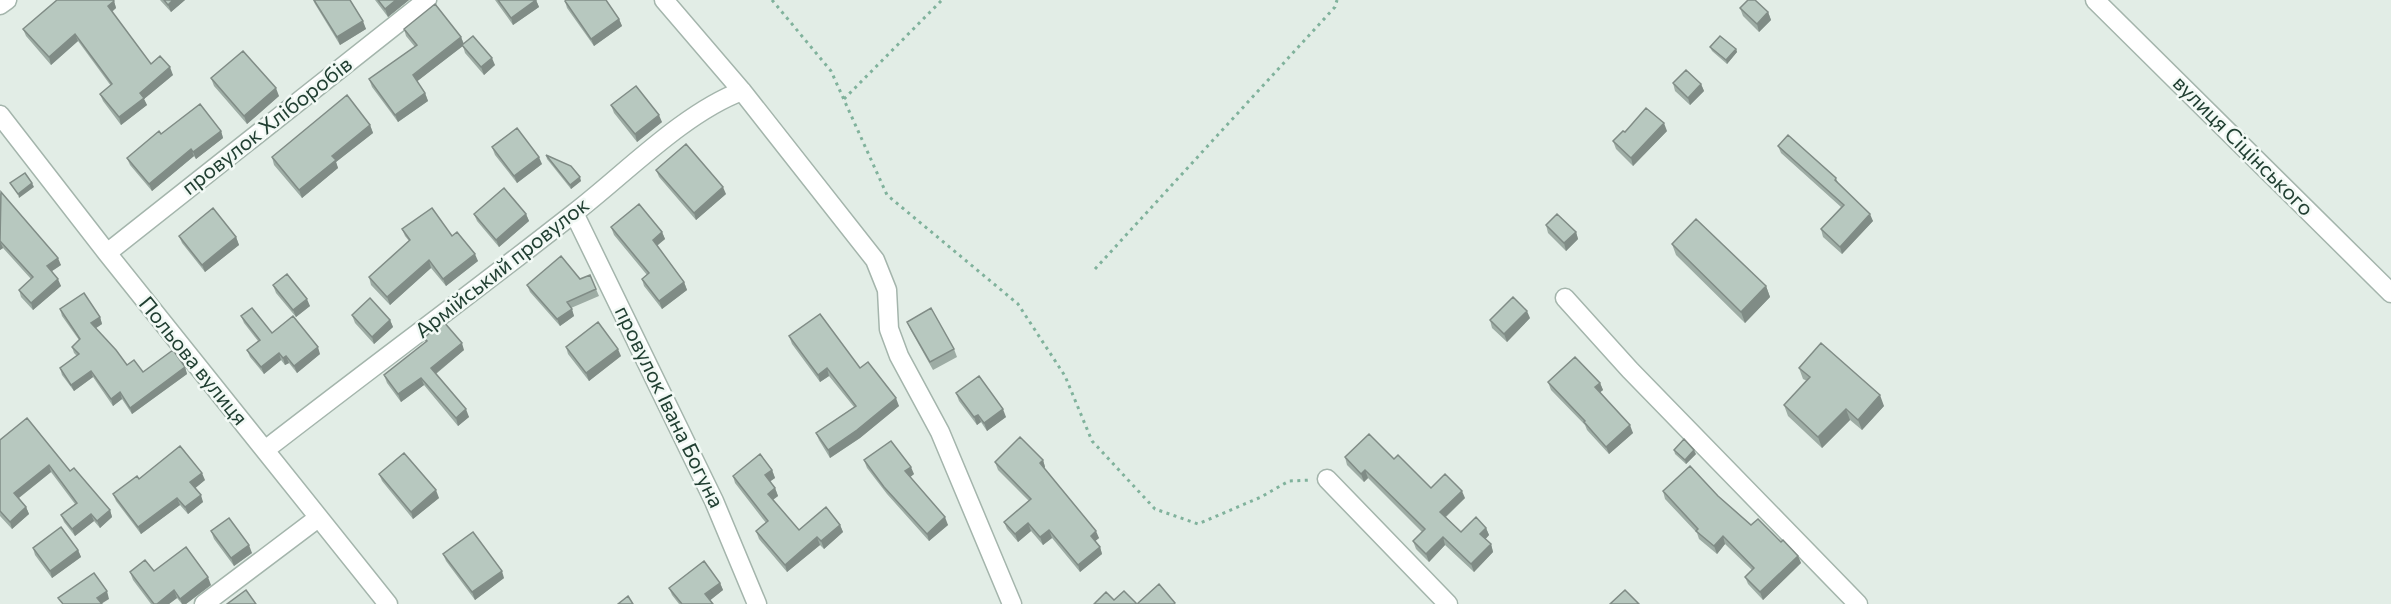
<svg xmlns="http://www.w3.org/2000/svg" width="2391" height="604" viewBox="0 0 2391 604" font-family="Commissioner,sans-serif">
	<rect width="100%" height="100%" fill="#e2ede6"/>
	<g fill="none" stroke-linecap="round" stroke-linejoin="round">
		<defs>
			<path id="minor" d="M664,0L742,91L875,260L887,290L889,329L899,356L940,432L1012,604
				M2095,0L2391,293
				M0,5L7,0
				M0,115L107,253L388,604
				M574,213L714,501L757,604
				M107,253L427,0
				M1565,298L1630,370L1858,604
				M265,450C367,371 471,294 573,214C624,175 683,113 742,91
				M1327,479L1448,604
				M204,604L318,518"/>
		</defs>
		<!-- minor casing -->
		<use href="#minor" stroke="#a4b5ac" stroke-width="21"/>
		<!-- path -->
		<path stroke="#80b29c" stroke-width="3" stroke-dasharray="3 4.5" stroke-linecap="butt" d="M772,0L831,71L887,195L1018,304L1065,376L1092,441L1155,509L1198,524L1261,497L1289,481L1312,480
			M844,99L942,0
			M1095,269L1335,7L1337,0"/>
		<!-- minor -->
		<use href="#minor" stroke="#fff" stroke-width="18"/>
	</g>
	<!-- wall -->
	<path fill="#9daca4" d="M160,0H185L171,12Z
		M313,0H350L366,29L340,45L315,4Z
		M375,0H409L388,17Z
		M495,0H536L539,7L513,25Z
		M114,1L116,8L112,12L151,64L173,75L144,99L147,105L121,125L103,101L100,94L111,86L78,41L51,65L26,36L23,29Z
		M565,1L619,19L622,26L594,46L567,8Z
		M1740,8L1768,12L1771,20L1759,32L1743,16Z
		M404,29L461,37L464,44L495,65L484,75L465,53L463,46L417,81L425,93L428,101L398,122L372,87L369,79L415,47L406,36Z
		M1710,47L1736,49L1737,52L1727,64L1712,51Z
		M211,78L279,96L247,124L214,86Z
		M1673,83L1701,84L1704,91L1690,105L1675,91Z
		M611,105L662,122L637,142L614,113Z
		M370,125L373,133L336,162L338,168L302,198L274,165L272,157Z
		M221,131L223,138L196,159L194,156L152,191L130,165L127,158L161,134Z
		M1667,131L1633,166L1616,149L1613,141L1625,132Z
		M1778,146L1836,178L1838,183L1873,221L1842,254L1823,237L1821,229L1841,207L1781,153Z
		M492,147L542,164L517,183L495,155Z
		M546,155L581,181L571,189L547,159Z
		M656,170L726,194L696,220L659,177Z
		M0,193L61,265L52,271L61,286L33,310L21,297L19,290L31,279L3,248L0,250Z
		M474,214H526L529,221L499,247L477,221Z
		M1546,225L1576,232L1578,239L1566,251L1548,233Z
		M611,227L662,232L665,239L657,246L684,282L687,290L662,309L644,286L642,279L647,275L614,235Z
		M402,229L452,236L478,261L446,286L431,268L390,305L371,285L369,277L409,241L405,236Z
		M179,236L236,237L239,245L205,272L182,243Z
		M1672,244L1766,286L1770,297L1745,323L1676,255Z
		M580,279L596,289L599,296L571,308L574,316L560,326L530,292L527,285Z
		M273,285L310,306L296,317L276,293Z
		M60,309L100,317L102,324L96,328L127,365L143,372L185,367L187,374L132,414L122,399L113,406L93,377L74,391L62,375L60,368L77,356L74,353L72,347L79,340L62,316Z
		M352,315L390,320L393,327L374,344L355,323Z
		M241,316L272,333L320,354L297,373L289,363L285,365L281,360L264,374L250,357L247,350L258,341L244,323Z
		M1530,318L1507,342L1492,328L1490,320Z
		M907,322L954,349L957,357L933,370L910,329Z
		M789,336L860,368L899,406L860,438L830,458L819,440L816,433L854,407L829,376L820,382L792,344Z
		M424,338L464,350L436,374L469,417L458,426L424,385L401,402L387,383L384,375L426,343Z
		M566,347L621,356L589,381L568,354Z
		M1799,368L1884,406L1862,430L1850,420L1822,448L1788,416L1784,405L1807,381L1803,379Z
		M1548,382L1600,383L1603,390L1600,392L1633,433L1609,454L1587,430L1585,425L1551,390Z
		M956,393L1006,417L987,431L981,422L977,425L959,401Z
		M0,440L70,471L110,510L112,517L100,528L94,521L75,536L64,522L61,515L75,504L51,472L19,498L26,507L29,514L12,529L0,516Z
		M1674,450L1696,454L1686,464L1675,454Z
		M1345,457L1394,459L1431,488L1465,498L1446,517L1461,532L1486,528L1489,535L1485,539L1491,544L1493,552L1474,572L1445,545L1429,562L1416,549L1413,541L1422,532L1368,478L1364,482L1347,465Z
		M864,460L914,474L910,477L948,525L929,541L887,494L867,468Z
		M1043,460L1045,467L1044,468L1099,538L1095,541L1100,547L1102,554L1080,572L1052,538L1043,545L1031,531L1018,542L1007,529L1004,522L1029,501L998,470L995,462Z
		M772,470L775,478L770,481L775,488L778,496L773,500L799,530L840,525L843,532L824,549L820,545L787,572L759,539L756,531L766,523L735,483L733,476Z
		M379,474L439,498L413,519L382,481Z
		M139,479L205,480L195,488L203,502L188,514L180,505L141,534L116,501L113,494Z
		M1663,491L1718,496L1751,525L1781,542L1798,556L1801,563L1763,600L1748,584L1745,577L1752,570L1725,544L1717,554L1699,539L1697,533L1665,499Z
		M211,531L252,553L234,566L214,539Z
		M33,548L78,550L81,557L52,578L35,555Z
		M443,554L504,578L475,600L446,561Z
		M154,571L211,585L186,604H182L177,598L169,604H151L133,580L130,572Z
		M720,583L723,590L710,600L713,604H679L672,595L669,588Z"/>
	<!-- shaded-wall -->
	<path fill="#808c86" d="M173,0H185L171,12L168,5Z
		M396,0H409L388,17L385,9Z
		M536,0L539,7L513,25L511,18Z
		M114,1L116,8L110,13L108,6Z
		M1768,12L1771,20L1759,32L1757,24Z
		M619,19L622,26L594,46L591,39Z
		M363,21L366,29L340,45L337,37Z
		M75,34L78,41L51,65L49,57Z
		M461,37L464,45L415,83L413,75Z
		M1736,49L1737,52L1727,64L1726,60Z
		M492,58L495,65L484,75L481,67Z
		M170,67L173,75L144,99L147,105L121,125L119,117L140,93Z
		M1701,84L1704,91L1690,105L1688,98Z
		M276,88L279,96L247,124L244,116Z
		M425,93L428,101L398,122L395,115Z
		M659,115L662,122L637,142L635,134Z
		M1664,123L1667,131L1633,166L1631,158Z
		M370,125L373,133L336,162L338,168L302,198L299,190L332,156Z
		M221,131L223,138L196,159L193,152Z
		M191,149L194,156L152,191L149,184Z
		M539,157L542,164L517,183L514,176Z
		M580,177L581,181L571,189L570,185Z
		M32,183L34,187L19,198L18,194Z
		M723,187L726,194L696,220L694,213Z
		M526,214L529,221L499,247L496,240Z
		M1870,214L1873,221L1842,254L1840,247Z
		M662,232L665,239L655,247L653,240Z
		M1576,232L1578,239L1566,251L1564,243Z
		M236,237L239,245L205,272L202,265Z
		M0,241L3,248L0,250Z
		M475,254L478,261L446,286L443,279Z
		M58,258L61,265L49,273L47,266Z
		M429,260L431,268L390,305L387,297Z
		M58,279L61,286L33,310L31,303Z
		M684,282L687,290L662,309L659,301Z
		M1766,286L1770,297L1745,323L1741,312Z
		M307,299L310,306L296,317L293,310Z
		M572,309L574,316L560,326L557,319Z
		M1527,311L1530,318L1507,342L1504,334Z
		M100,317L102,324L93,330L91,323Z
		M390,320L393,327L374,344L372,337Z
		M462,343L464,350L434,375L431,368Z
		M318,347L320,354L297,373L294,366Z
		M618,349L621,356L589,381L586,373Z
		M279,353L281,360L264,374L261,367Z
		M286,356L289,363L285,365L283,358Z
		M185,367L187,374L132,414L130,408Z
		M827,368L829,376L820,382L818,375Z
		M91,371L93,377L74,391L71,385Z
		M421,378L424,385L401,402L398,394Z
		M1600,383L1603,390L1598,394L1595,387Z
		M120,392L122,399L113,406L111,399Z
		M1880,395L1884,406L1862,430L1858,420Z
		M896,398L899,406L860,438L830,458L828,450Z
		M466,409L469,417L458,426L456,418Z
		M1003,409L1006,417L987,431L984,423Z
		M1846,409L1850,420L1822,448L1818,437Z
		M978,415L981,422L977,425L974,417Z
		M1630,425L1633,433L1609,454L1606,447Z
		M1694,450L1696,454L1686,464L1685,460Z
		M1043,460L1045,467L1042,470L1040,463Z
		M49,465L51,472L16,500L14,493Z
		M911,467L914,474L908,479L905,471Z
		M772,470L775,478L768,483L765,475Z
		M1365,470L1368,478L1364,482L1361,474Z
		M202,473L205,480L193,490L190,482Z
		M775,488L778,496L771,501L768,494Z
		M436,490L439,498L413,519L411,512Z
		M1462,491L1465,498L1443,519L1440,512Z
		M201,495L203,502L188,514L185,507Z
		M177,498L180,505L141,534L138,527Z
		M26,507L29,514L12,529L10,522Z
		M110,510L112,517L100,528L97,521Z
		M91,514L94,521L75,536L72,529Z
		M945,517L948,525L929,541L927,534Z
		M1028,523L1031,531L1018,542L1015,534Z
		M840,525L843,532L824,549L821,541Z
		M1486,528L1489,535L1483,542L1480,534Z
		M1049,530L1052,538L1043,545L1040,537Z
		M1096,531L1099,538L1093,543L1091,536Z
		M1723,536L1725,544L1717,554L1714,546Z
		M817,537L820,545L787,572L785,565Z
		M1443,537L1445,545L1429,562L1426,554Z
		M1491,544L1493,552L1474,572L1471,564Z
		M249,545L252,553L234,566L231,558Z
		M1100,547L1102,554L1080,572L1078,565Z
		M78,550L81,557L52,578L50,571Z
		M1798,556L1801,563L1763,600L1760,592Z
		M502,571L504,578L475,600L472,592Z
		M208,577L211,585L186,604H182L180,599Z
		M720,583L723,590L708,602L705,594Z
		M174,590L177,598L169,604H157Z
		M107,591L109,599L101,604L97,598Z"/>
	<!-- building -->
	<path fill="#b7c8bf" stroke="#808c86" stroke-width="1.5" d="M57,0H113L114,1L108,6L151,64L160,56L170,67L140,93L144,98L119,117L100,94L112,84L75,34L49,57L23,29Z
		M164,0H173L168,5Z
		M314,0H350L363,21L337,37Z
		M378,0H396L385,9Z
		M498,0H536L511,18Z
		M566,0H606L619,19L591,39L565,1Z
		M1748,0H1755L1768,12L1757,24L1740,8Z
		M435,4L461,37L413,75L425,93L395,115L369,79L417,45L404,29Z
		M473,36L492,58L481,67L462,45Z
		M1720,36L1736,49L1726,60L1710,47Z
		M243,51L276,88L244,116L211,78Z
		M1686,70L1701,84L1688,98L1673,83Z
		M636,86L659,115L635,134L611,105Z
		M347,95L370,125L332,156L336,160L299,190L272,157Z
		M200,104L221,131L193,152L191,149L149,184L127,158L159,131L161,134Z
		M1646,108L1664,123L1631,158L1613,141L1623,131L1625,132Z
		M517,128L539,157L514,176L492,147Z
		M1788,135L1836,178L1835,180L1870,214L1840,247L1821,229L1844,205L1778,146Z
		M686,144L723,187L694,213L656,170Z
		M546,155L571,166L580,177L570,185Z
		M25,173L32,183L18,194L10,183Z
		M504,188L526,214L496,240L474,214Z
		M1,192L58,258L47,266L58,279L31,303L19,290L33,277L0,241Z
		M639,204L662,232L653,240L684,282L659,301L642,279L649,273L611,227Z
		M213,208L236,237L202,265L179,236Z
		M432,208L452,236L457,232L475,254L443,279L429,260L387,297L369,277L410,240L402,229Z
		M1557,214L1576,232L1564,243L1546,225Z
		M1696,219L1766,286L1741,312L1672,244Z
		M561,256L580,279L590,275L596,289L567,302L572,309L557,319L527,285Z
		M287,274L307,299L293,310L273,285Z
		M84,293L100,317L91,323L116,350L127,365L134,360L143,372L173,350L185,367L130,408L120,392L111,399L91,371L71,385L60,368L79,354L72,347L80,339L60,309Z
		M1513,297L1527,311L1504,334L1490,320Z
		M370,298L390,320L372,337L352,315Z
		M252,308L272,333L293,316L318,347L294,366L286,356L283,358L279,353L261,367L247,350L260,340L241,316Z
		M931,308L954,349L930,362L907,322Z
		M820,314L860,368L868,362L896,398L857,430L828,450L816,433L856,406L827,368L818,375L789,336Z
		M443,321L462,343L431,368L466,409L456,418L421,378L398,394L384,375L427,341L424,338Z
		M598,322L618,349L586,373L566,347Z
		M1821,343L1880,395L1858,420L1846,409L1818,437L1784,405L1810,377L1799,368Z
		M1575,357L1600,383L1595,387L1630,425L1606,447L1584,422L1585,421L1548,382Z
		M979,376L1003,409L984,423L978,415L974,417L956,393Z
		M27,418L70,471L74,468L110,510L97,521L91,514L72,529L61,515L77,503L49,465L14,493L26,507L10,522L0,511V440Z
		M1369,434L1394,459L1398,455L1431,488L1445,474L1462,491L1440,512L1461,532L1476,517L1486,528L1480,534L1491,544L1471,564L1443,537L1426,554L1413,541L1425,529L1365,470L1361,474L1345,457Z
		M1020,437L1043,460L1040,463L1096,531L1091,536L1100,547L1078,565L1049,530L1040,537L1028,523L1015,534L1004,522L1031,499L995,462Z
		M1684,439L1694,450L1685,460L1674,450Z
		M891,441L911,467L905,471L945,517L927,534L884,487L864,460Z
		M180,446L202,473L190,482L201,495L185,507L177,498L138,527L113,494L137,476L139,479Z
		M404,453L436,490L411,512L379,474Z
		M760,454L772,470L765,475L775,488L768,494L799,530L826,507L840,525L821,541L817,537L785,565L756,531L768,521L733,476Z
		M1690,466L1718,496L1751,525L1758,519L1781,542L1783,540L1798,556L1760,592L1745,577L1754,568L1723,536L1714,546L1696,531L1698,529L1663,491Z
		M229,518L249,545L231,558L211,531Z
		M61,527L78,550L50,571L33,548Z
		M473,532L502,571L472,592L443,554Z
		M186,547L208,577L180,599L174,590L157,604H154L130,572L145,560L154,571Z
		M704,561L720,583L705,594L713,604H682L669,588Z
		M94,573L107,591L97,598L102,604H63L58,598Z
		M1159,584L1175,603L1174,604H1094L1106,592L1114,600L1124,591L1137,604Z
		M246,590L256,604H227Z
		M1625,590L1639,604H1610Z
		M628,596L633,604H618Z"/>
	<g text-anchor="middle" stroke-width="5" stroke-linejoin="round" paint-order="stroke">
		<!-- street labels -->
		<g font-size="21" fill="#213f32" stroke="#f2f9f5">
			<text transform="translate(267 126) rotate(-38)" y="7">провулок Хліборобів</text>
			<text transform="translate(2243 146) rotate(45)" y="7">вулиця Сіцінського</text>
			<text transform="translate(502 268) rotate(-38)" y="7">Армійський провулок</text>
			<text transform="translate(193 361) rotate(51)" y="7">Польова вулиця</text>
			<text transform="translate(669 407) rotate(64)" y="7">провулок Івана Богуна</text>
		</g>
	</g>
</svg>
